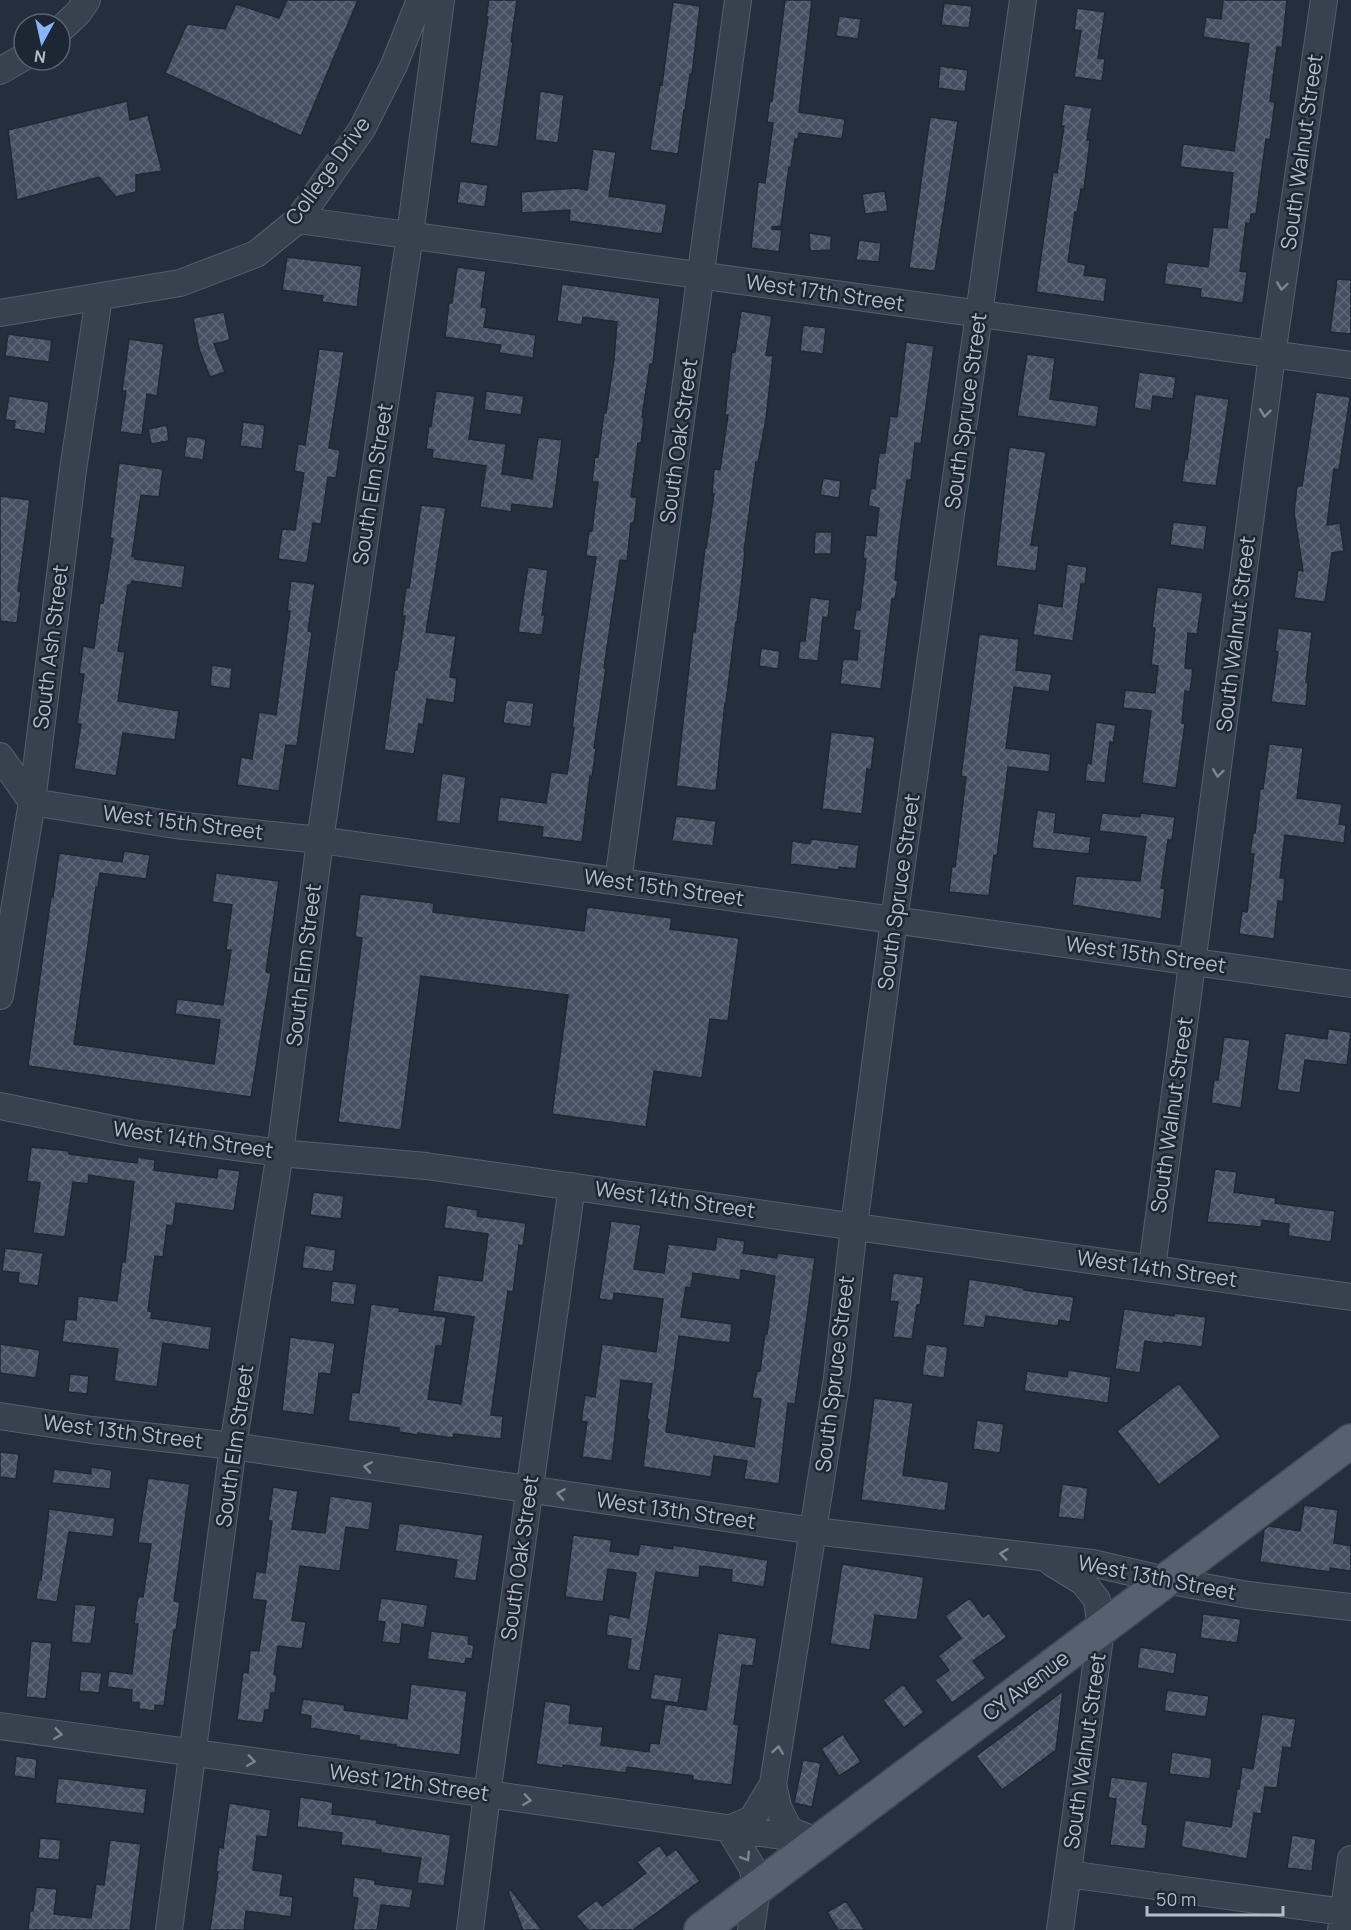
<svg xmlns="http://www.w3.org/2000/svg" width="1351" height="1930" viewBox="0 0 1351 1930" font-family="Manrope,sans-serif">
	<defs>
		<pattern id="building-cross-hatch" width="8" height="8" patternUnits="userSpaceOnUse" patternTransform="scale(1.5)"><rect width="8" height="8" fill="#455162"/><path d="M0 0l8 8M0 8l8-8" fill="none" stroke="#5d6877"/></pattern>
	</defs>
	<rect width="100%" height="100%" fill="#242f3e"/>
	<!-- building -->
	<path fill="url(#building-cross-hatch)" stroke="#1f2835" stroke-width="1.5" fill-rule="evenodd" d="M287,0H358L301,136L165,73L187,24L225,29L236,4L279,18Z
		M489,0H517L511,42H513L498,147L470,143L488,17H486Z
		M785,0H812L799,112L845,119L842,139L799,133L798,139H795L791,167H789L781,226L772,227V229L782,230L779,252L751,248L758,182L765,183L773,123L767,122L770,100L772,101Z
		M1223,0H1287L1282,48L1277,47L1270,101L1275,102L1270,140L1266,139L1256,214H1251L1250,224L1246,223L1240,271L1247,272L1243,303L1200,297L1201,289L1164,284L1167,262L1208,267L1213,227L1227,228L1233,173L1180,167L1183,144L1234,151L1249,44L1203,37L1206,17L1221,19Z
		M673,2L700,6L692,74H690L685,110H684L678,154L650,150L660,84L662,85Z
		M944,3L972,6L969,28L941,25Z
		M1077,8L1105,12L1098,58L1105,59L1102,81L1074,77L1081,31L1074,30Z
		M839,16L861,19L858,39L836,36Z
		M940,66L968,70L965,92L938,88Z
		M540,91L564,95L558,143L535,140Z
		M127,101L130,120L148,115L162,171L136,175V192L116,197L99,177L17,200L8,130Z
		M1064,104L1092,108L1087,140H1090L1084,189H1081L1077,213L1075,212L1068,262L1086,265L1084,275L1107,278L1104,302L1036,292L1053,172L1057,173L1064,126H1061Z
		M930,117L958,121L935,271L909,268Z
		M593,149L616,152L609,196L667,204L662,234L569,221L570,210L522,213L521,192L576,188L587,190Z
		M460,181L488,185L485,207L457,203Z
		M885,191L888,211L865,214L862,194Z
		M809,233L831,236V250L810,251Z
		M859,240L881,243L879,262L856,260Z
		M287,257L362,266L357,307L322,302L323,296L282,290Z
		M457,267L486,271L481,307L487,308L484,327L536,335L533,358L499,353L501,345L445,337L449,303H452Z
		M1337,279L1351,280V334L1330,332Z
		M562,284L660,298L653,364H650L642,417L644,418L641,443H638L631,497H637L634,523H631L627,561L620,560L604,668H606L594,748L596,749L592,777L590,776L582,842L542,837L543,827L497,821L500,797L546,803L551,772L567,774L574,728H572L581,658L596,557L586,556L589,530L592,531L598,482H592L595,456L598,457L604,413H606L614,359L617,322L583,317L582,325L557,321Z
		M741,311L772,316L766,355L773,356L766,419L758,462H756L744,552L745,553L737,622H736L726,703H725L716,791L676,786L693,631L695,632L705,548H706L714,494H712L714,469L720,470L728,415H725L732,351L735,352Z
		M224,312L230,340L214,344L225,372L210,377L199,349L193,318Z
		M803,325L826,328L823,354L800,351Z
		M8,334L52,340L49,362L5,356Z
		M129,339L164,344L157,396L147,394L142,435L120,432L126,391H122Z
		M906,342L934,346L921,444L915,443L911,480H907L899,539L895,580H898L895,599H892L881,689L840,684L843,659L857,660L860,631L853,630L856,610H860L866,559L863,558L866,535L876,536L879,508L868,506L871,488L875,489L879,453H885L890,416L897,417Z
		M319,349L344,352L329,448L340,450L336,478L328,477L321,524L313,523L307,563L278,559L282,529L295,530L304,473L294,471L298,444L305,445Z
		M1027,354L1055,358L1050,399L1099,406L1096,427L1017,416Z
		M1139,372L1176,377L1173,399L1153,396L1151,411L1134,408Z
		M436,391L475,396L469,439L506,444L502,474L532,479L538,437L562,440L553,509L512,504L511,512L480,507L486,466L432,458L433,450L426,449L429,425L431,426Z
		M486,391L524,396L521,415L484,410Z
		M1316,392L1350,397L1339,470L1334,469L1327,525L1340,523L1344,551L1332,553L1325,602L1294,598L1298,570L1303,571L1294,512L1297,486H1302Z
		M1195,394L1229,399L1216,486L1182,482L1185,459H1187Z
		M9,396L49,402L45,434L14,429L15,421L5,420Z
		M243,422L265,425L262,449L240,446Z
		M167,425L169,441L151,444L148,429Z
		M187,436L206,439L203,460L184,457Z
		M1009,447L1046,452L1031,545L1039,546L1036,571L996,566Z
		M119,463L163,469L159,497L141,495L132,556L135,557V559L185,566L182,588L132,581L131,585H128L118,651L125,652L118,701L179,711L175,740L123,733L116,776L74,769L81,724H77L84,674H79L83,646L94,648L100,602L103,603L113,539L110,538Z
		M823,478L841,481L839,498L820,495Z
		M0,496L30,500L18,591L21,592L17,623L0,621Z
		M421,505L446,508L426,632L456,636L450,677L457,678L454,703L427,699L423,725L419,724L414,754L384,750L395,670H397L405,616H402L406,588H409Z
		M1173,522L1207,526L1204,550L1170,545Z
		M815,532H832L831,554H814Z
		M1067,564L1087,567L1085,584H1081L1073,641L1033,635L1038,603L1062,607Z
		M528,567L548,570L542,615H545L542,635L518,632Z
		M291,581L315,584L308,631L312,632L297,746L286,745L279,791L237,785L241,757L252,759L259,712L276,715L290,611H287Z
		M1157,587L1203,593L1197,634L1188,633L1185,668L1193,669L1190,692L1185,691L1182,723L1185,724L1176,788L1142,783L1151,711L1123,708L1125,690L1155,693L1158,666L1151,665L1155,628H1152Z
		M810,597L830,600L828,618L823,617L818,661L798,659L800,641H805Z
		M1278,628L1312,632L1306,682L1308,683L1306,706L1271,702L1278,652L1275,651Z
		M979,634L1019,639L1016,670L1052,674L1049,692L1014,687L1006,748L1051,754L1049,772L1008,767L997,856L994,855L989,896L949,892L952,866L955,867L966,777L961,776Z
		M761,648L780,651L778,669L759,666Z
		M212,665L232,668L230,689L210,686Z
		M506,700L534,703L531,727L503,723Z
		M1096,722L1116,725L1113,743L1110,742L1105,783L1085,781L1087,763L1091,764Z
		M831,732L875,737L871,770L867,769L862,814L822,809Z
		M1269,744L1303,748L1297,798L1342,804L1339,824L1346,825L1344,843L1285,835L1280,878H1285L1283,902L1278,901L1274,939L1239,934L1242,911L1247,912L1254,854H1250L1253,833H1255L1260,789H1263Z
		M442,773L466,777L460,824L436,821Z
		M1037,810L1056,813L1054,832L1091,837L1089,854L1032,848Z
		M1102,813L1140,817L1141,813L1175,817L1172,840H1168L1161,888L1165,889L1161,919L1072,905L1076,876L1140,881L1146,837L1099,831Z
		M676,816L716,821L713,846L672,841Z
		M811,839L859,845L856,869L839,867V870L790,864L792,841L810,844Z
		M124,851L150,855L146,879L100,873L98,887H96L74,1044L214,1064L220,1020L175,1014L177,999L223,1005L231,950H226L232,905L212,902L216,873L279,881L266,972L271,973L251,1097L28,1066L47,925L51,897H53L59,853L122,862Z
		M360,894L434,903L433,912L584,931L587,907L672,918L670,929L739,938L728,1021L710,1019L702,1078L654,1071L646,1127L552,1114L568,995L421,976L401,1130L338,1122L362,938L355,937Z
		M1328,1029L1351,1032L1347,1065L1305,1060L1300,1093L1277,1090L1285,1033L1327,1039Z
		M1224,1037L1250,1040L1241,1108L1211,1103L1214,1080H1218Z
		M31,1147L69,1151V1154L137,1163L138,1157L155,1160L154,1170L217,1178L218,1168L240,1171L234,1211L176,1203L173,1226L167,1225L163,1257L155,1256L148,1311L152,1312L151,1318L212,1327L209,1350L163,1343L157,1387L114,1381L118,1349L62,1342L65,1319L76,1320L78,1296L117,1301L122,1262H125L134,1182L89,1175L88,1184L73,1182L65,1237L33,1233L40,1183L27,1181Z
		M1215,1169L1237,1172L1234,1192L1276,1198L1275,1203L1335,1211L1331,1242L1288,1236L1289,1224L1262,1220L1261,1227L1207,1222Z
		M313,1192L344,1196L341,1219L310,1215Z
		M447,1205L478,1210L477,1216L526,1223L523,1246L519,1245L513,1292L508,1291L491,1415L503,1416L501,1439L454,1434L453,1438L418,1433V1435L399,1432V1428L348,1421L352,1392L359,1393L371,1304L400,1308L399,1311L446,1317L442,1346H436L428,1399L461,1404L474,1317L433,1311L438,1275L482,1281L488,1234L444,1228Z
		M611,1221L641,1225L634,1269L664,1273L668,1244L715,1250L717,1237L745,1241L743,1253L777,1258V1253L815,1258L795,1404L788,1403L779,1484L744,1479L747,1461L714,1456L711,1477L643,1467L649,1420L647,1419L652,1384L621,1380L612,1461L582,1457L587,1422L581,1421L585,1395L595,1397L602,1344L656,1352L663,1299L614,1293L613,1301L599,1299ZM741,1270L775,1276L767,1334H765L760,1371L757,1370L752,1398L761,1399L754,1447L666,1432L679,1336L730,1343L732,1324L681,1317L686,1287L691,1288L693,1273L740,1280Z
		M305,1245L336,1250L333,1272L302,1268Z
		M5,1248L43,1253L38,1286L18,1283L19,1273L2,1271Z
		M893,1273L924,1277L920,1305H917L912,1339L893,1337L898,1302L890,1301Z
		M969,1279L1024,1288V1290L1074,1297L1070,1322L1059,1320L1058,1326L986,1316L984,1328L963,1325Z
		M332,1281L357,1284L354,1305L330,1302Z
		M1124,1309L1174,1316V1313L1206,1317L1202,1347L1163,1342V1344L1145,1341L1140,1373L1115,1369Z
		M290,1337L335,1343L331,1374L319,1373L314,1415L282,1411Z
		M0,1344L40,1350L36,1378L0,1373Z
		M926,1344L948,1347L944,1378L922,1375Z
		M1068,1370L1111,1377L1108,1403L1024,1391L1027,1371L1067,1377Z
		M70,1374L89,1376L87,1394L68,1392Z
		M1179,1383L1221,1437L1159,1485L1117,1431Z
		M874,1398L913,1403L903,1475L949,1482L945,1511L861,1500Z
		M977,1420L1004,1424L1000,1453L973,1449Z
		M0,1452L19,1454L16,1479L0,1477Z
		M91,1467L112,1470L110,1489L52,1483L54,1469L91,1474Z
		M148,1478L190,1484L174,1601L180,1602L176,1630H174L164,1706L155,1705V1711L139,1709V1703L131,1702L132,1690L107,1687L109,1671L132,1674L138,1624H134L138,1596L143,1597L151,1544L139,1543L138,1541Z
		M1062,1484L1088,1488L1084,1520L1058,1517Z
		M273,1487L298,1491L292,1529L325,1533L330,1496L373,1502L369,1530L346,1527L340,1571L300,1566L292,1620L306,1622L302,1649L278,1646L274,1674L277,1675L275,1693H271L269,1710H265L263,1723L237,1720L243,1672L248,1673L250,1650L259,1651L266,1601L252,1599L256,1571L265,1573L272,1521H268Z
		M1304,1505L1338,1510L1334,1543L1351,1546V1571L1330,1568V1572L1260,1562L1264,1530L1269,1526L1300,1531Z
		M49,1509L115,1518L113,1537L69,1532L57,1602L36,1599L39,1580H41Z
		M399,1523L483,1535L476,1581L454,1578L457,1560L395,1551Z
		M573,1535L612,1540L610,1551L638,1555L640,1544L673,1549V1545L768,1560L764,1587L731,1582L732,1570L700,1566L699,1578L656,1572L640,1671L627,1669L631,1639L606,1635L609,1614L629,1618L636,1573L608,1569L603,1602L565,1597Z
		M842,1564L924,1577L917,1620L875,1615L870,1650L830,1644Z
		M381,1598L428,1605L424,1628L402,1624L400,1644L382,1642L385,1622L377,1621Z
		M970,1598L983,1617L989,1613L1007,1637L973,1661L986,1678L952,1703L935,1680L949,1670L938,1656L961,1638L945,1616Z
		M75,1604L96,1606L91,1644L71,1642Z
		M1203,1614L1241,1619L1237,1643L1200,1638Z
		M431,1631L469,1636L468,1644L474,1645L472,1659L466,1658L465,1664L427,1659Z
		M718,1633L757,1638L753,1666L742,1665L734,1724L739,1725L732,1785L693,1780V1776L627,1767L626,1773L563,1765V1768L536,1764L545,1701L571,1705L569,1723L603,1727L601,1745L649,1752L650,1743L659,1744L665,1704L706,1710Z
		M31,1641L52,1643L46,1699L26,1697Z
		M1140,1647L1177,1653L1174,1674L1137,1668Z
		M81,1671L102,1673L99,1693L79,1691Z
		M654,1674L682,1678L678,1703L650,1699Z
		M411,1684L467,1691L460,1755L396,1747V1745L359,1740V1736L310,1728L311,1716L300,1714L303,1699L345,1705L344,1710L407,1719Z
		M903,1684L924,1712L904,1728L883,1700Z
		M1167,1690L1209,1696L1206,1717L1164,1711Z
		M1063,1691L1056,1750L1002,1790L976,1756Z
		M1262,1714L1296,1719L1291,1748L1283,1747L1277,1788L1265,1787L1261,1814L1254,1813L1247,1859L1181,1847L1185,1820L1231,1827L1237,1789H1239L1242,1767L1253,1769Z
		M843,1734L861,1762L839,1776L821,1749Z
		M1172,1752L1212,1758L1210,1779L1169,1774Z
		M16,1756L37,1759L35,1779L14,1776Z
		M803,1760L821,1763L812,1807L794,1803Z
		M1111,1777L1148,1782L1142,1824L1148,1825L1145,1849L1110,1845L1116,1799L1108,1798Z
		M58,1778L147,1789L144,1814L55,1803Z
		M300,1797L333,1802L332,1814L377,1820V1823L451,1835L444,1886L417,1883L421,1858L381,1853V1850L341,1845L342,1833L297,1827Z
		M229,1803L271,1810L267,1837L257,1836L253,1870L283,1874L280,1895L293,1897L291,1917L246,1911L244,1930H210L218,1872L216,1871L219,1847L223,1848Z
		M1292,1835L1316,1839L1312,1871L1287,1868Z
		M40,1838L61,1840L59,1860L38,1858Z
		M110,1840L141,1844L130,1930H28L30,1911H33L36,1887L57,1889L54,1914L91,1918L96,1884L104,1885Z
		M659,1845L667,1856L676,1849L700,1881L633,1930H588L576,1916L597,1900L602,1906L646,1873L637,1862Z
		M354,1877L375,1880V1884L413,1889L410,1908L381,1905L377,1930H353L358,1898L352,1897Z
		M511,1890L542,1930H523L508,1892Z
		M846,1901L865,1930H838L827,1912Z"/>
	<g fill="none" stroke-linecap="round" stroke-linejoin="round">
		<defs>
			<path id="minor" d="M60,30L78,13L87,0
				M0,71L24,57
				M298,220L1351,365
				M0,313L180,283L256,254L298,220L362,129L394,65L420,0
				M0,756L32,802L175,825L320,840L1351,984
				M618,882L738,0
				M0,996L32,802L73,470L99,297
				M0,1106L132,1133L280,1153L426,1166L1351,1297
				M1152,1268L1272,355L1324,0
				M0,1416L92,1430L233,1446L814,1531L1092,1563L1165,1580L1248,1595L1351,1607
				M1052,1563L1083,1582L1097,1600L1101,1630L1060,1930
				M0,1726L341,1773L817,1841
				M773,1784L778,1807L789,1830L809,1838
				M1068,1874L1351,1913
				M169,1930L233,1446L280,1153L320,840L410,235L441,0
				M470,1930L487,1794L572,1186
				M751,1930L757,1888L752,1867L729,1829L752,1819L773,1784L837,1378L854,1226L894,920L1023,0
				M1341,1930L1351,1859"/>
			<path id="major" d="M701,1930L1351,1441"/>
		</defs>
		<!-- minor casing -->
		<use href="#minor" stroke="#565f6c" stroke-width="28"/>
		<!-- major casing -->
		<use href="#major" stroke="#414a57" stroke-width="36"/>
		<!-- minor -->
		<use href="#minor" stroke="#38414e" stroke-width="26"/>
		<!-- major -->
		<use href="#major" stroke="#56606e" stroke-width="33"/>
	</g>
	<!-- one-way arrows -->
	<defs><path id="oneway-chevron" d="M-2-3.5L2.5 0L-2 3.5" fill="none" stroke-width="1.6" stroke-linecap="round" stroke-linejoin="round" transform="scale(1.5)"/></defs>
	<g stroke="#7c8592">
		<use href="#oneway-chevron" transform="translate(1282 286) rotate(98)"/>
		<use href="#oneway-chevron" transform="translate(1265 413) rotate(97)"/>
		<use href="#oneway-chevron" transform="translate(1218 773) rotate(97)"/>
		<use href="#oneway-chevron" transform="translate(368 1467) rotate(-171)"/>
		<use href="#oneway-chevron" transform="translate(561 1494) rotate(-171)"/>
		<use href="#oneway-chevron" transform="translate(1004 1554) rotate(-173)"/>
		<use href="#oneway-chevron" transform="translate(58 1734) rotate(8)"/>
		<use href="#oneway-chevron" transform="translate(778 1750) rotate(-81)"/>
		<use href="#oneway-chevron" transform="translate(251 1761) rotate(8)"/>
		<use href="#oneway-chevron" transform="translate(527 1800) rotate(8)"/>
		<use href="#oneway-chevron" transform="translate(746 1857) rotate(58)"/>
	</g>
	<g text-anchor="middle" stroke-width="5" stroke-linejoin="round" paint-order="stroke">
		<!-- street labels -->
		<g font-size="21" fill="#b4bcc9" stroke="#1d2633">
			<text transform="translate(1302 152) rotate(-82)" y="7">South Walnut Street</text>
			<text transform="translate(328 171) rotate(-54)" y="7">College Drive</text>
			<text transform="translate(825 293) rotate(8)" y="7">West 17th Street</text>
			<text transform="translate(966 411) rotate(-82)" y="7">South Spruce Street</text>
			<text transform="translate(679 441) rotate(-82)" y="7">South Oak Street</text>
			<text transform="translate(373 484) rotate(-81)" y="7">South Elm Street</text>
			<text transform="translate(1236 634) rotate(-83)" y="7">South Walnut Street</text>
			<text transform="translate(51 647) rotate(-83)" y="7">South Ash Street</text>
			<text transform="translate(183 823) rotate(7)" y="7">West 15th Street</text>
			<text transform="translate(664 888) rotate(8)" y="7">West 15th Street</text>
			<text transform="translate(899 892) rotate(-82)" y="7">South Spruce Street</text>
			<text transform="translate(1146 955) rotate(8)" y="7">West 15th Street</text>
			<text transform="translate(304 965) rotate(-83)" y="7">South Elm Street</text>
			<text transform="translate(1172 1115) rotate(-82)" y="7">South Walnut Street</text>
			<text transform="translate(193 1140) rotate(8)" y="7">West 14th Street</text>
			<text transform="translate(675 1200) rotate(8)" y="7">West 14th Street</text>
			<text transform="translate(1157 1269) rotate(8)" y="7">West 14th Street</text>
			<text transform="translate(835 1374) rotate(-83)" y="7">South Spruce Street</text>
			<text transform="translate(123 1432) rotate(7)" y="7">West 13th Street</text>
			<text transform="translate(235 1446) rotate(-82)" y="7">South Elm Street</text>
			<text transform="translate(676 1511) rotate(8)" y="7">West 13th Street</text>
			<text transform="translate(520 1558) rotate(-82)" y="7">South Oak Street</text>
			<text transform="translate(1157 1578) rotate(11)" y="7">West 13th Street</text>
			<text transform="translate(1026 1686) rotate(-37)" y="7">CY Avenue</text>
			<text transform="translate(1085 1751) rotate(-82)" y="7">South Walnut Street</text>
			<text transform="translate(409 1783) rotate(8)" y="7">West 12th Street</text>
		</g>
	</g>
	<!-- north arrow -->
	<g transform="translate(42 42) rotate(188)"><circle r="28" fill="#1d2633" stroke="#59626f" stroke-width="1.5"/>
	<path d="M0-4.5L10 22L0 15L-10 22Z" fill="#8ab4f8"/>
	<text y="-9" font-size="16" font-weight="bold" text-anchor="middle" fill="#b4bcc9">N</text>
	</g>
	<!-- scale -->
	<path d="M1147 1906v9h136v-9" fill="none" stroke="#b4bcc9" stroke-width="3"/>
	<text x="1156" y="1906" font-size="18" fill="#b4bcc9" stroke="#1d2633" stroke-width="4.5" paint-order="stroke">50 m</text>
</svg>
